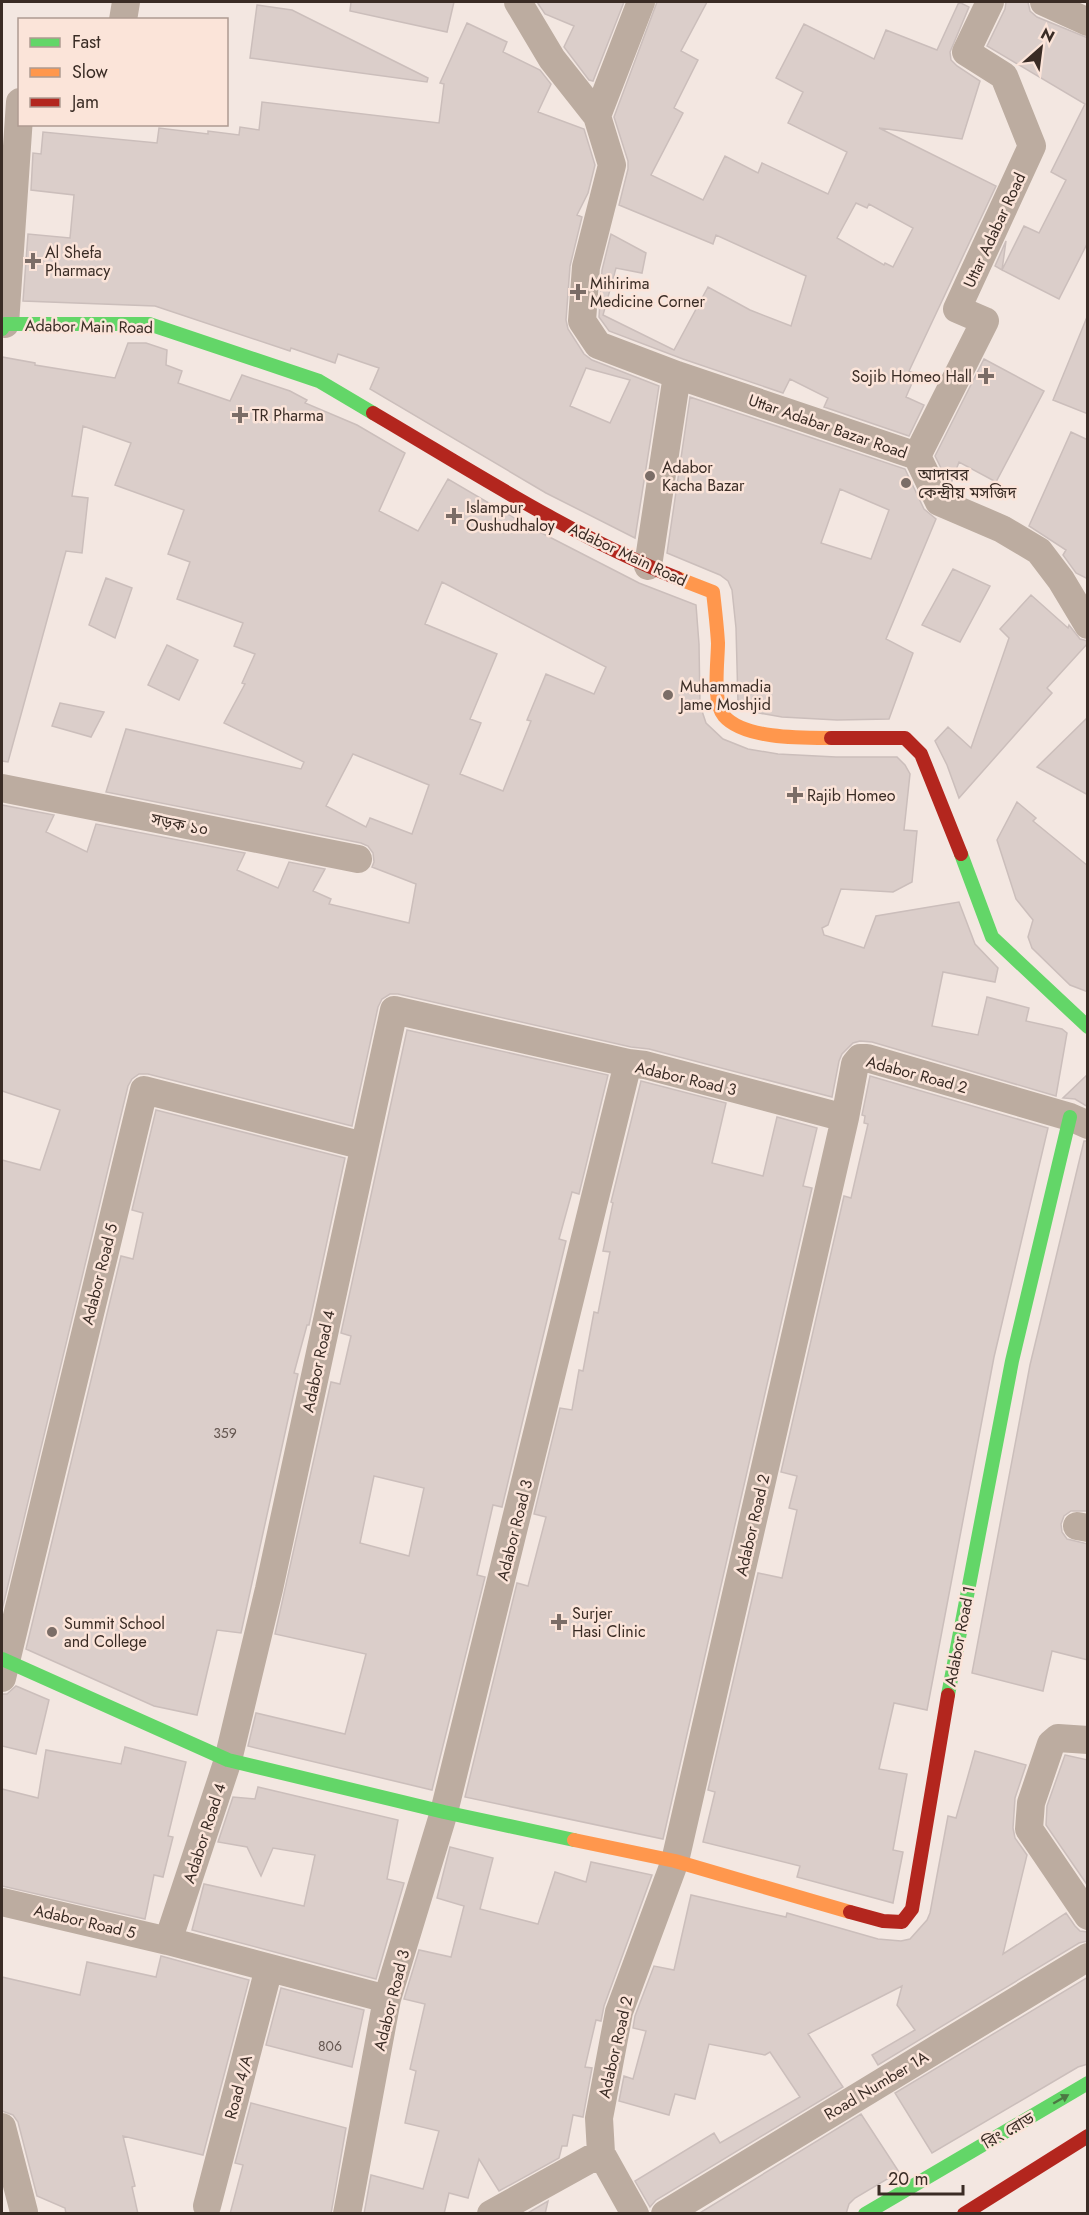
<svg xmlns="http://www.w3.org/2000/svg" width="1089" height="2215" viewBox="0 0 1089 2215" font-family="Jost,'Noto Sans Bengali',sans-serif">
	<rect width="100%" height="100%" fill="#f3e7e1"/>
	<!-- building -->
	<path fill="#dbceca" stroke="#cbbebb" stroke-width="1.5" fill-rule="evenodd" d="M351,2H454L447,32L350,11Z
		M537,2H624L593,81L589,80L564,47L574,26L545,14Z
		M657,2H707L681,51L698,60L674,108L683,113L651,175L703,200L725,156L758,173L762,163L828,194L847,152L788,123L803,92L776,78L804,24L874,59L886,30L937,50L959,2L969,7L950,52L951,60L957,66L980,81L962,139L879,128L996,186L909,371L916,374L906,397L924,405L909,436L824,407L828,398L790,379L783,393L683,359L609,331L599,317L602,270L611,234L646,253L642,273L616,268L603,315L674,350L708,287L750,310L791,326L806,276L716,235L713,244L619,205L628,169V161L614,117ZM856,203L867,208L869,204L913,228L893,267L885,263L884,265L837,238Z
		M1006,2H1028L1030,11L1037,17L1088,38V242L1059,299L1002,270L1024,226L1039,233L1066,180L1051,172L1085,104L987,46L1005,9Z
		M257,5L292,10L428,78L427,82L250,58Z
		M467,23L507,42L503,52L540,70L551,84L538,112L584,129L595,165L588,193L577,215L582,217L570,266L566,320L568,329L584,354L592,360L659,386L635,538L546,493L370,389L379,368L338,354L335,363L291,348L290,351L155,306L23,301L28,234L70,238L74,195L31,190L33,153L41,154L43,132L157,143L159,128L208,134V131L239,135L240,127L259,130L262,102L439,123L444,84L440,83ZM586,368L630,380L610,423L570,406Z
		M1006,241L1002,270L995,266Z
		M1087,317L1088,318V414L1053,400Z
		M128,343H146L167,350L166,365L182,371L178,383L230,401L242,375L290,391L307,400L305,403L357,425L405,453L379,511L418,531L448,479L528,526L639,583L696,605L699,644L700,705L706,723L723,739L748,749L778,754L836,757H897L905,765L910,774L904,830L917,831L912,882L893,892L841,889L828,925L822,928L824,935L864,948L876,916L959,902L975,944L998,968L995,982L943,972L932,1026L978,1035L987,997L1029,1008L1026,1021L1062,1029L1067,1033L1056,1096L872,1042L860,1041L853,1043L842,1054L839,1061L832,1097L649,1049L631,1047L398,994H390L382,999L378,1007L352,1126L148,1074H139L132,1079L128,1086L2,1610V1160L40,1170L60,1110L2,1091V805L54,815L46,832L87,852L96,824L245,853L237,870L278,888L289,862L325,869L313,891L331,899L329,904L409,923L416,884L372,867L374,862L373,853L368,846L361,843L106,792L126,729L301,769L304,762L224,723L245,684L242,683L255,654L234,646L243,623L177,599L190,562L168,554L184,510L115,485L131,443L83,426L72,496L88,498L82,553L66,551L8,762L2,761V357L35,363V365L115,378ZM442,582L606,667L594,694L546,674L527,720L531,721L503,791L460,774L481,723L470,719L497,654L425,624ZM353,754L429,785L412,834L370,818L366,827L326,806Z
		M984,359L1044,391L996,482L959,462L950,486L935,456Z
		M690,397L905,469L924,509L936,519L886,639L913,653L889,719L837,720L782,717L759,713L744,708L738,703L736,628L732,590L728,581L720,575L667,553ZM840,489L889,510L871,559L821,543Z
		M1071,432L1088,440V579L1076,573L1063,555L1066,550L1029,526Z
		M953,569L990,586L960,642L922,625Z
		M106,578L132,588L115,638L89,625Z
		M1031,595L1068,628L1069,625L1080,639L1088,641V643L1047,688L1052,693L959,798L947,765L935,741L948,727L971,748L1009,638L1000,629Z
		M167,645L198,660L179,700L148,685Z
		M60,703L104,712L91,737L52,726Z
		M1088,717V795L1037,767Z
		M1017,802L1036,818L1033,821L1088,866V992L1070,985L1032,948L1028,937L1033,920L1016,899L997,840Z
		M407,1030L608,1075L579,1194L572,1192L559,1239L566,1241L502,1507L493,1505L477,1575L485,1577L432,1790L248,1746L256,1713L345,1734L366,1654L275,1634L331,1382L340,1384L351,1336L341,1333ZM374,1476L424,1488L409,1556L360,1543Z
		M1088,1074V1107L1075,1099L1063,1098Z
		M870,1076L1048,1128L994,1357L927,1710L894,1703L879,1769L907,1774L893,1850L903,1852L893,1903L797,1877L800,1866L703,1842L715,1792L708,1790L758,1573L782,1578L797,1510L789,1508L797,1476L781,1472L844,1196L851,1198L868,1124L864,1123L865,1116L862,1115Z
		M641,1081L726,1103L712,1163L763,1176L777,1117L817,1128L803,1186L812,1188L663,1839L465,1797L517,1583L528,1586L546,1517L534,1514L560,1408L572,1410L579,1370L583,1371L594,1312L598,1313L610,1252L603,1251L613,1203L611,1202Z
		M156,1110L345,1158L309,1325H307L294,1373L298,1374L241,1633L217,1630L197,1715L154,1706L26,1649L121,1256L133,1259L143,1213L132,1210Z
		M1084,1141H1088V1511H1071L1064,1516L1061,1524L1062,1532L1067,1539L1088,1544V1660L1052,1651L1043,1691L972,1673L1030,1365Z
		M16,1686L49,1700L36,1754L2,1746V1694H7Z
		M125,1747L186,1762L168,1836L173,1837L163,1877L154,1875L145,1919L2,1886V1789L38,1798L46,1750L121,1764Z
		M975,1751L1026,1765L1015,1798L1013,1828L1015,1838L1027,1855L1003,1954L1066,1913L1075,1926L1080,1931L1088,1932V1941L1079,1943L878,2065L872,2055L915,2030L897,2005L902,1986L808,2034L843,2087L656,2200L650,2207L635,2181L714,2133L720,2143L800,2097L770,2052L765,2055L709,2044L695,2099L675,2094L669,2115L619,2101L624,2076L633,2079L646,2031L633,2028L635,2016L654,1966L674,1970L691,1895L786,1917L787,1913L878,1939L901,1941L910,1939L927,1920L930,1913L948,1816L956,1818Z
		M1065,1755L1088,1760V1886L1046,1825L1047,1806Z
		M258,1787L398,1820L387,1879L404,1883L376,1979L192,1930L204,1884L304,1906L315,1855L273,1848L261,1876L247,1847L218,1842L233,1797L255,1799Z
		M450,1847L493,1858L480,1909L538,1924L555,1872L586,1882L591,1862L652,1875L604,2006L601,2021L596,2020L585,2067L592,2068L583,2117L573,2115L567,2146H562L559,2158L499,2191L479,2159L468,2198L449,2193L444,2214H364L371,2175L423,2189L439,2131L405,2123L416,2071L410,2069L425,2004L404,1999L419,1950L451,1957L464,1906L437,1898Z
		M161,1956L249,1980L203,2155L123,2136L135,2186L132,2187L138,2214H66L65,2208L37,2196L18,2122L13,2115L2,2111V1977L80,1995L87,1962L156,1977Z
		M1088,1977V2064L1078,2067L932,2153L895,2093Z
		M281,1988L364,2010L352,2067L266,2045Z
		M251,2103L346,2128L331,2214H230L243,2165L235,2163Z
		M861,2114L899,2172L855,2198L849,2204L846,2214H698Z
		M548,2201L545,2214H526Z"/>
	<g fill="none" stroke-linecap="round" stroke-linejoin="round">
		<!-- street -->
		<path stroke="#bcaca0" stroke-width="28" d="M518,2L552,59L597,116L612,165L586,267L582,321L598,345L677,375L917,456L939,502L1002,529L1039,551L1061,580L1088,625
			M1044,2L1088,22
			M123,20L126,2
			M597,116L641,2
			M5,324L20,102
			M917,456L985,321L957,309L1032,146L1004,76L966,52L990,2
			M648,566L677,375
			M2,788L358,859
			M1077,1526L1088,1528
			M2,1678L144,1090L364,1146
			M1088,1740L1058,1738L1051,1744L1031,1803L1029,1829L1088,1916
			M2,1902L168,1941L387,1999
			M168,1941L228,1760L269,1589L394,1010L628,1063L645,1065L845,1118
			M2,2127L24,2212
			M207,2206L269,1968
			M347,2214L387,1999L444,1812L628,1063
			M491,2214L601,2153
			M635,2214L601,2153L599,2118L619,2012L675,1861L845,1118L855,1064L860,1058H867L1070,1117L1088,1125
			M665,2214L1088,1957"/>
		<!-- fast -->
		<path stroke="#63d668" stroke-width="14" d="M2,329L5,324H149L319,381L373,413
			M961,854L992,937L1088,1027
			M2,1659L228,1760L444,1812L574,1840
			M948,1695L1012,1361L1070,1117
			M865,2214L1088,2083"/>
		<!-- slow -->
		<path stroke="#ff974d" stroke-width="14" d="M677,578L713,592C715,609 717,626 718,643C718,661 712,702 724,716C744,739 802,738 831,738
			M574,1840L675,1861L850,1912"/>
		<!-- jam -->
		<path stroke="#b3261e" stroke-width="14" d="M373,413C472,471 570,535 677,578
			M831,738H905L921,754L961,854
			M850,1912L883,1921L902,1922L912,1909L948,1695
			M964,2214L1088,2136"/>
	</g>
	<!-- one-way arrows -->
	<defs><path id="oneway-solid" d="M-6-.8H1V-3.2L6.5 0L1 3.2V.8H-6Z" transform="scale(1.5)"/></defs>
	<use fill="#4c7843" href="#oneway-solid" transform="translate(1061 2099) rotate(-30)"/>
	<!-- markers -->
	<g fill="#7b6d67" stroke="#fbe4d9" stroke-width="2">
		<path d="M30 252h6v6h6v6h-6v6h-6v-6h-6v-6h6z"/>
		<path d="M575 283h6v6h6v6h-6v6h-6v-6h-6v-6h6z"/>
		<path d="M983 367h6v6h6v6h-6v6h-6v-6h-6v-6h6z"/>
		<path d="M237 406h6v6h6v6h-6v6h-6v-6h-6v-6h6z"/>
		<circle cx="650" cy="476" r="6"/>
		<circle cx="906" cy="483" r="6"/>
		<path d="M451 507h6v6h6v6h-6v6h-6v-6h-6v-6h6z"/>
		<circle cx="668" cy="695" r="6"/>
		<path d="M792 786h6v6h6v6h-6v6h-6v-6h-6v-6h6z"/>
		<path d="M556 1613h6v6h6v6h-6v6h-6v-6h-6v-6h6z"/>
		<circle cx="52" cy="1632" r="6"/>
	</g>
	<g text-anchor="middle" stroke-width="5" stroke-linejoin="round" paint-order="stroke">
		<!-- number labels -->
		<g font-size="14" fill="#655751">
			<text x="225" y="1438">359</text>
			<text x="330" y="2051">806</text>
		</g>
		<!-- street labels -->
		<g font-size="16" fill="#3a2c25" stroke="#fbe4d9">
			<text transform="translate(994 230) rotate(-65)" y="6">Uttar Adabar Road</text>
			<text transform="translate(89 326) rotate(1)" y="6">Adabor Main Road</text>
			<text transform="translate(828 426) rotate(19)" y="6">Uttar Adabar Bazar Road</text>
			<text transform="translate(628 554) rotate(25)" y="6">Adabor Main Road</text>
			<text transform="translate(180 824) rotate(12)" y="6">সড়ক ১০</text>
			<text transform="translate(917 1074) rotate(15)" y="6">Adabor Road 2</text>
			<text transform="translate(686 1078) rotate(13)" y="6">Adabor Road 3</text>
			<text transform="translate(99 1274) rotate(-76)" y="6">Adabor Road 5</text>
			<text transform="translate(318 1361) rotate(-78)" y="6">Adabor Road 4</text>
			<text transform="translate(752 1525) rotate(-77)" y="6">Adabor Road 2</text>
			<text transform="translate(514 1530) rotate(-76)" y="6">Adabor Road 3</text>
			<text transform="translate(959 1636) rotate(-79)" y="6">Adabor Road 1</text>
			<text transform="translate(204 1833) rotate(-72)" y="6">Adabor Road 4</text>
			<text transform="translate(85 1921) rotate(13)" y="6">Adabor Road 5</text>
			<text transform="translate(391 2000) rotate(-76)" y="6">Adabor Road 3</text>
			<text transform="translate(615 2047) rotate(-77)" y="6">Adabor Road 2</text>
			<text transform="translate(876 2085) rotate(-31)" y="6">Road Number 1A</text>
			<text transform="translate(238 2087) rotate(-75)" y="6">Road 4/A</text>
			<text transform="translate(1008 2130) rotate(-30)" y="6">রিং রোড</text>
		</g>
		<!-- poi labels -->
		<g font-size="16" fill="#3a2c25" stroke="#fbe4d9" text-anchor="start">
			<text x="45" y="258">Al Shefa<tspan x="45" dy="18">Pharmacy</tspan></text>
			<text x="590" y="289">Mihirima<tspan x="590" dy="18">Medicine Corner</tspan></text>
			<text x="972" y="382" text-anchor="end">Sojib Homeo Hall</text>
			<text x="252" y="421">TR Pharma</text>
			<text x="662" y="473">Adabor<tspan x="662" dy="18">Kacha Bazar</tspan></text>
			<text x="918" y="480">আদাবর<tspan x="918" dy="18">কেন্দ্রীয় মসজিদ</tspan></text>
			<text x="466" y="513">Islampur<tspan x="466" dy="18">Oushudhaloy</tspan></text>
			<text x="680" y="692">Muhammadia<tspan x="680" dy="18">Jame Moshjid</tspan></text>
			<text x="807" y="801">Rajib Homeo</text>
			<text x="572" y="1619">Surjer<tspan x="572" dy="18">Hasi Clinic</tspan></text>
			<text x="64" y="1629">Summit School<tspan x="64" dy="18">and College</tspan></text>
		</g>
	</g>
	<!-- border -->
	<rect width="1089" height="2215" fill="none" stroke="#3a2c25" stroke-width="6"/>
	<!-- legend -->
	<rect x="18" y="18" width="210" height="108" fill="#fbe4d9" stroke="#ae9a91" stroke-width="1.5"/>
	<rect x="30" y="38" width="30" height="9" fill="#63d668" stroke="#ae9a91" stroke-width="1.5"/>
	<text x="72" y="48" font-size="18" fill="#3a2c25">Fast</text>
	<rect x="30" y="68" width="30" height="9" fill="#ff974d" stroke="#ae9a91" stroke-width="1.5"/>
	<text x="72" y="78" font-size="18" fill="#3a2c25">Slow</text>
	<rect x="30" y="98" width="30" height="9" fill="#b3261e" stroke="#ae9a91" stroke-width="1.5"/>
	<text x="72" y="108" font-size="18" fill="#3a2c25">Jam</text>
	<!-- north arrow -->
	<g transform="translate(1041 48) rotate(28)" stroke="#fbe4d9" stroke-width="4.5" paint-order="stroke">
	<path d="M0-4.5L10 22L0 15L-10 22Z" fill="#3a2c25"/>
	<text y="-9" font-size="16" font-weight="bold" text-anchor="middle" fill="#3a2c25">N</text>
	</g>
	<!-- scale -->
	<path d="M879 2185v9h84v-9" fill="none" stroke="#3a2c25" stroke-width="3"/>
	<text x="888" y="2185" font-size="18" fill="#3a2c25" stroke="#fbe4d9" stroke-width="4.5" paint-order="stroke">20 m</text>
</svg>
